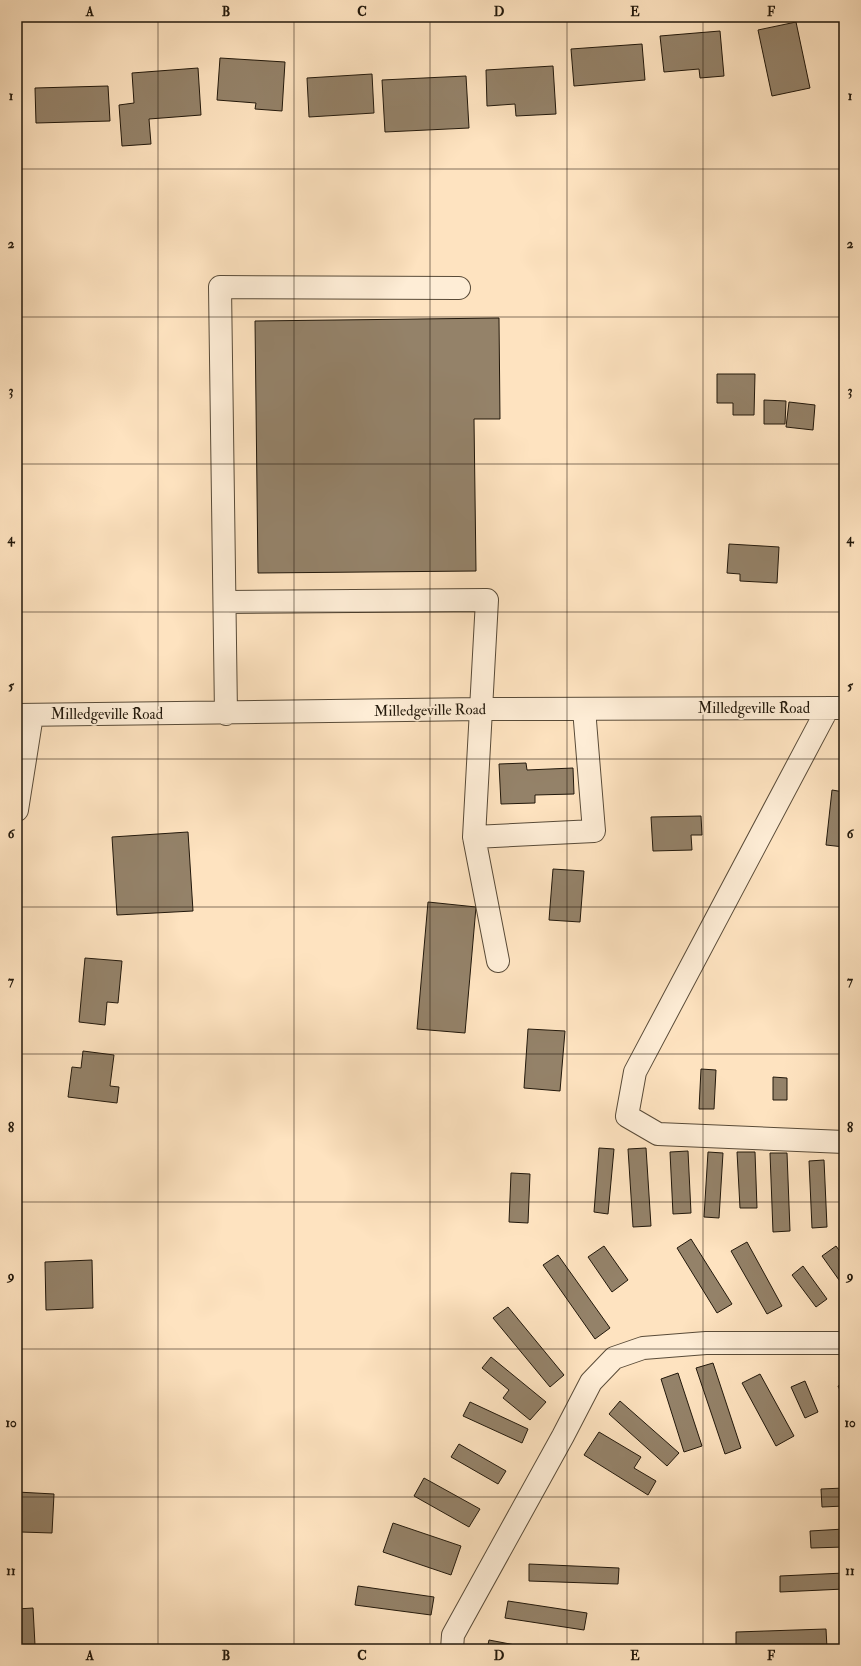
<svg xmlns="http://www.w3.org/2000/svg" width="861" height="1666" viewBox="0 0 861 1666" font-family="'IM FELL Double Pica',serif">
	<rect width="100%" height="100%" fill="#fee3c0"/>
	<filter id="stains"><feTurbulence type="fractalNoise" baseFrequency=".005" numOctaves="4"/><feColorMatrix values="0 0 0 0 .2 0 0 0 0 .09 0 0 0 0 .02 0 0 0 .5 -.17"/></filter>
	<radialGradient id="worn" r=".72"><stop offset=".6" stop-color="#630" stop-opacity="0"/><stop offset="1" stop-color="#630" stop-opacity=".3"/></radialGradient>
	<!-- building -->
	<path fill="#948269" stroke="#22180b" d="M796,22L810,88L772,96L758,30Z
		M720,31L724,76L700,78L699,69L664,72L660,36Z
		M642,44L645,80L574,86L571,49Z
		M220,58L285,62L282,111L255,109L256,103L217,100Z
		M553,66L556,114L516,116L515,104L487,106L486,70Z
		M198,68L201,115L149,119L151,144L122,146L119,105L134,103L132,73Z
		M372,74L374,113L309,117L307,78Z
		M466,76L469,128L385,132L382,80Z
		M108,86L110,121L36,123L35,88Z
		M499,318L500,419H474L476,571L258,573L255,321Z
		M717,374H755L754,415H733V403H717Z
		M764,400L786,401L785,424H764Z
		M789,402L815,405L813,430L786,427Z
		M729,544L779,547L777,583L740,581V574L727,573Z
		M526,763L527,770L573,768L574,794L535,795V803L501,804L499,764Z
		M832,790L844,792V847L826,845Z
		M701,816L702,835H691L692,850L653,851L651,817Z
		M188,832L193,911L117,915L112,837Z
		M553,869L584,871L580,922L549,920Z
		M428,902L476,907L465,1033L417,1029Z
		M85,958L122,961L118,1003L107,1002L105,1025L79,1022Z
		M528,1029L565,1031L560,1091L524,1088Z
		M842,1050H844V1099Z
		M83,1051L114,1055L110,1086L119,1087L117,1103L68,1097L72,1067L81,1068Z
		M701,1069L716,1070L714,1109H699Z
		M773,1077L787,1078V1100H773Z
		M599,1148L614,1149L608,1214L594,1212Z
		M646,1148L651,1226L633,1227L628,1149Z
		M688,1151L691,1213L673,1214L670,1152Z
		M708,1152L723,1153L719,1218L704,1217Z
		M737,1152H755L757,1208H740Z
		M770,1153H787L790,1231L773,1232Z
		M824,1160L827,1227L812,1228L809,1161Z
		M511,1173L530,1174L528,1223L509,1222Z
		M691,1239L732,1304L717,1313L677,1248Z
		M747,1242L782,1306L767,1314L731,1251Z
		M604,1246L628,1280L612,1292L588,1257Z
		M836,1246L844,1257V1287L822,1256Z
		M558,1255L610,1328L595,1339L543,1265Z
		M92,1260L93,1308L46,1310L45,1262Z
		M803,1266L827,1299L816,1307L792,1275Z
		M508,1307L564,1375L550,1387L493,1318Z
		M491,1357L546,1402L530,1420L503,1398L509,1390L482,1368Z
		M713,1363L741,1448L725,1454L696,1368Z
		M678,1373L702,1446L684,1452L661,1379Z
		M760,1374L794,1436L776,1446L742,1383Z
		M805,1381L818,1412L805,1418L791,1387Z
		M844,1383V1399L838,1386Z
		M620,1401L679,1453L667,1466L609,1414Z
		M470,1402L528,1429L522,1443L463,1416Z
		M599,1432L641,1457L634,1468L656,1481L648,1495L584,1455Z
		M459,1444L506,1471L498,1484L451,1457Z
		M424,1478L480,1509L469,1527L414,1496Z
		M844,1488V1506L822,1507L821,1489Z
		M17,1492L54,1494L52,1533L21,1532V1542L17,1541Z
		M393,1523L461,1546L451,1575L383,1552Z
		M844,1529V1547L811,1548L810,1531Z
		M529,1564L619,1568L618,1584L529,1581Z
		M844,1573V1589L780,1592V1576Z
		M358,1586L434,1597L431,1615L355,1605Z
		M508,1601L587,1613L584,1630L505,1618Z
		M33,1608L35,1645L17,1646V1609Z
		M826,1629L827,1648L736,1649V1632Z
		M489,1640L536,1649H487Z"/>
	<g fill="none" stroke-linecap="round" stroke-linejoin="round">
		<defs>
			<path id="minor" d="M225,602L487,600L474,837L498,961
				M828,708L635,1072L627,1116L658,1134L844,1142
				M226,714L220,287L459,288
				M17,715L481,709L844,708
				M17,810L32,715
				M474,837L594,831L584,709
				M452,1649L453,1635L563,1436L591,1382L614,1358L643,1348L706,1343H844"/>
		</defs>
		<!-- minor casing -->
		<use href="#minor" stroke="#594b38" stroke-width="24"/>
		<!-- minor -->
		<use href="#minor" stroke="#feedd6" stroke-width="22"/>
	</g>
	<!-- grid -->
	<path fill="none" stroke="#22180b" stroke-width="1" stroke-opacity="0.55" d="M158,17V1649M294,17V1649M430,17V1649M567,17V1649M703,17V1649M17,169H844M17,317H844M17,464H844M17,612H844M17,759H844M17,907H844M17,1054H844M17,1202H844M17,1349H844M17,1497H844"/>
	<g text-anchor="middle" stroke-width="3.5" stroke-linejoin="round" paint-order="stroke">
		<!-- street labels -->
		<g font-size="15" fill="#22180b" stroke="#feedd6">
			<text x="754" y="713">Milledgeville Road</text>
			<text transform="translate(430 710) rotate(-1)" y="5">Milledgeville Road</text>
			<text x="107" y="719">Milledgeville Road</text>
		</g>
	</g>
	<!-- margin -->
	<rect width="861" height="1666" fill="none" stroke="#fee3c0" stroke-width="44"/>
	<rect x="22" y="22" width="817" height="1622" fill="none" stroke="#22180b" stroke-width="1.5"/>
	<g font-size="13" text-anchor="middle" font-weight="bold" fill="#22180b">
		<text x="90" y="16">A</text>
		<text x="226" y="16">B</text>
		<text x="362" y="16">C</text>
		<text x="499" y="16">D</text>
		<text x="635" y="16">E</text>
		<text x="771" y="16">F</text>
		<text x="11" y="100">1</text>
		<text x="850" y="100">1</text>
		<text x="11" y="248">2</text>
		<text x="850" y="248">2</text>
		<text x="11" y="395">3</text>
		<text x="850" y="395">3</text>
		<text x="11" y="543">4</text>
		<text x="850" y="543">4</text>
		<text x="11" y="690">5</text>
		<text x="850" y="690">5</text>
		<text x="11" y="838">6</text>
		<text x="850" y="838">6</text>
		<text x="11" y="985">7</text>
		<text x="850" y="985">7</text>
		<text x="11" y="1132">8</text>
		<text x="850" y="1132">8</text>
		<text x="11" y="1280">9</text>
		<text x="850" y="1280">9</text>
		<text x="11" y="1427">10</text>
		<text x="850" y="1427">10</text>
		<text x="11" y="1575">11</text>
		<text x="850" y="1575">11</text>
		<text x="90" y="1660">A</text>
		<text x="226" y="1660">B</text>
		<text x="362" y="1660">C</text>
		<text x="499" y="1660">D</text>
		<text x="635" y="1660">E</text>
		<text x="771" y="1660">F</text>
	</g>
	<rect width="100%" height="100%" filter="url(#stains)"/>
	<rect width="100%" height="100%" fill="url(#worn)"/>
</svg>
